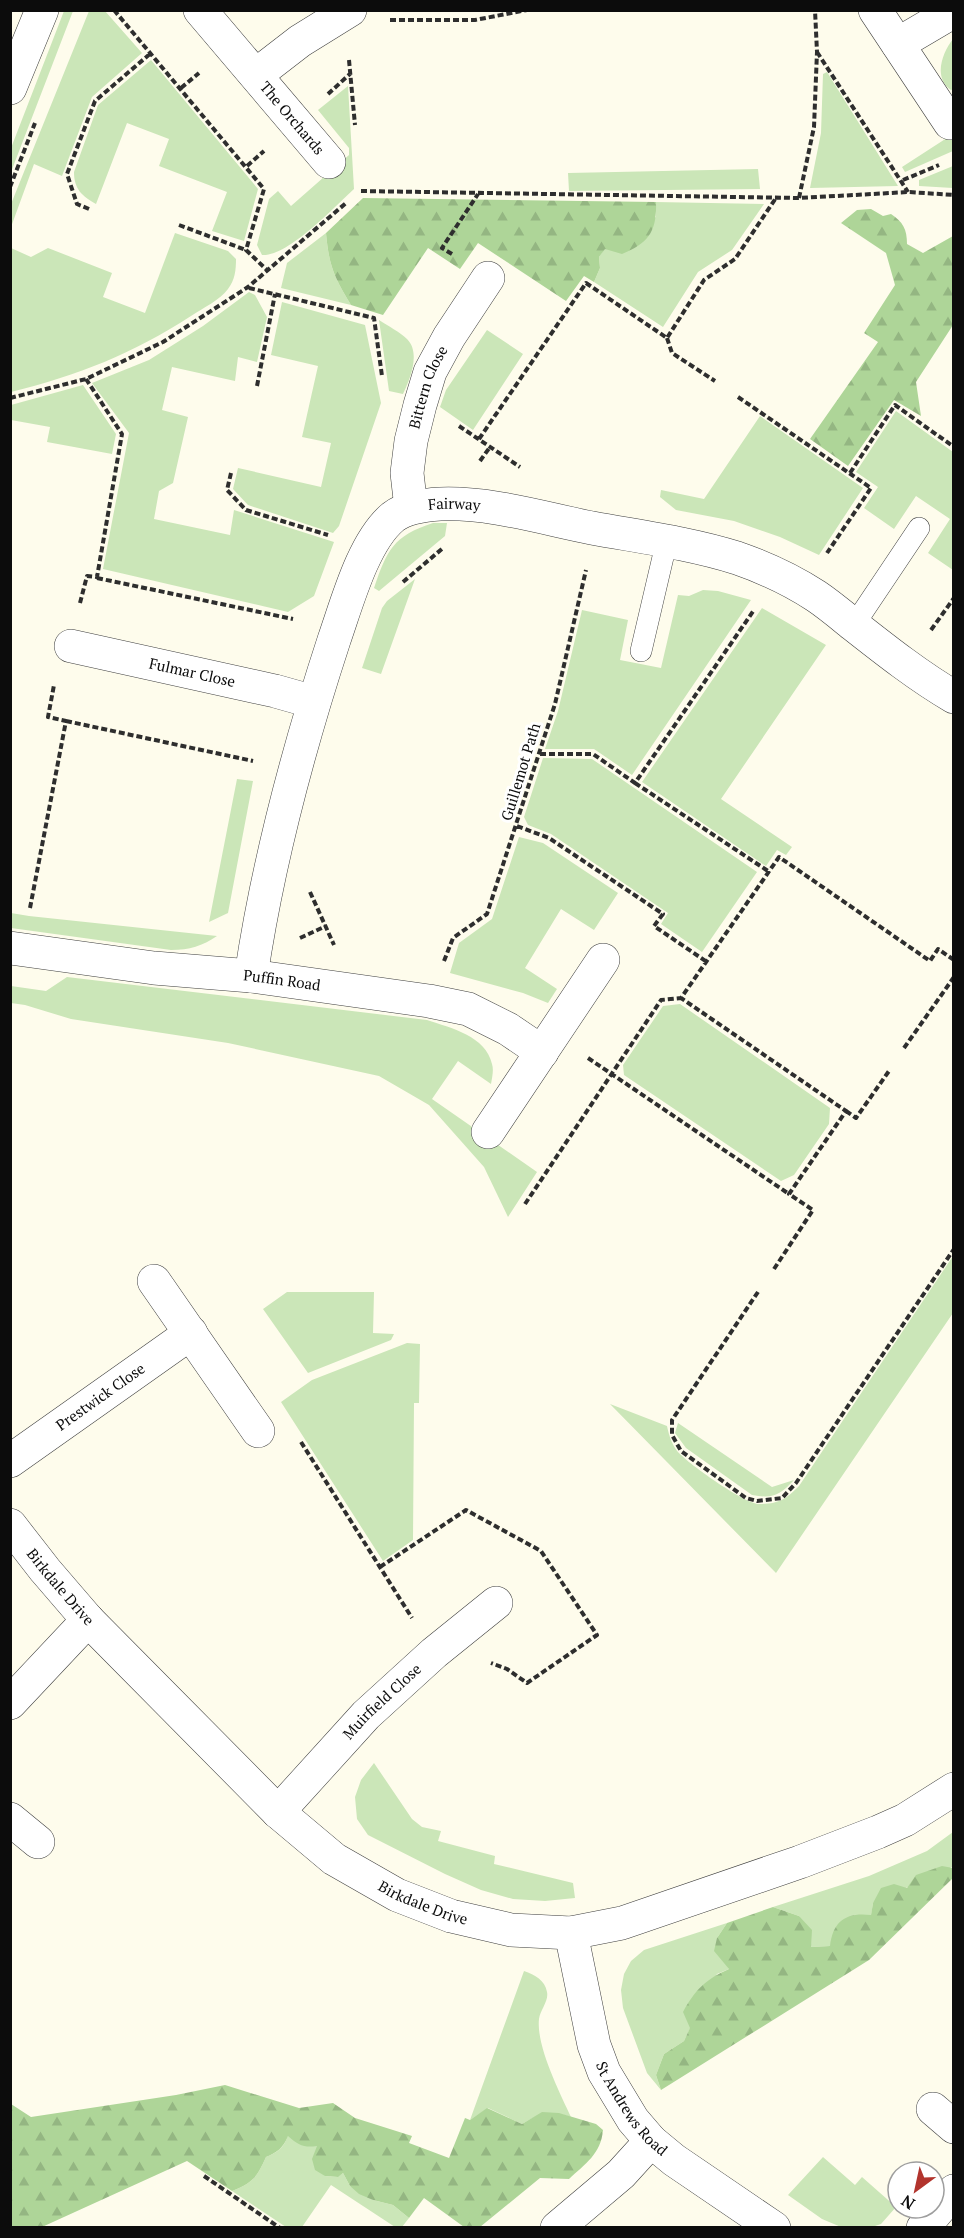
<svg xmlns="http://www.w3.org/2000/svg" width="964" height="2238" viewBox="0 0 964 2238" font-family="'PT Serif',serif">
	<defs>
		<pattern id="forest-firs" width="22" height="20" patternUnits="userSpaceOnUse" patternTransform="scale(1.5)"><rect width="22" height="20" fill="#aed598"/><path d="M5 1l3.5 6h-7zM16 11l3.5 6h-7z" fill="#94b682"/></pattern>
	</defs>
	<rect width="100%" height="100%" fill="#fefcec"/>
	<!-- grass -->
	<path fill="#cbe6b8" d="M64,11H73L11,172V148Z
		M89,11H105L142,53L92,97L62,176L34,164L11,227V204Z
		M953,39L954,89L951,90C933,78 942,53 953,39Z
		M151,60L258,189L244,241L212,231L227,192L159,166L169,139L127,123L96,204C82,196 74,189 74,172L98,105Z
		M827,72L898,186L810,188L821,133L823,74Z
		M348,86L354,189C334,207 288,257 262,255L257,245L269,199L278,191L291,206L349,155V148L318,110Z
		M953,134V151L905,172L902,167Z
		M953,166V188L919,186V180Z
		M758,169L760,189L569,191L568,173Z
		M656,202L764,204L732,250L698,272L663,327L594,282L600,268L599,257L605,248L656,217Z
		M175,233L228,251L236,259C236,270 235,280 228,289C220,300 203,308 191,316C132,354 79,375 11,392V248L31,257L48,248L112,273L103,297L145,313Z
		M326,233C329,266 334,277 351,305L281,288L287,263Z
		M249,292L255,295L267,317L257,362L238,357L235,381L172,367L162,410L188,417L173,483L159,491L154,519L230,535L234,510L334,542L314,596L288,612L103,569L129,433L92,383L149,360L203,326Z
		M282,302L365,325L381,403L339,526L333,533L248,505L233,489L238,468L321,487L331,443L302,437L318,366L271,355Z
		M379,320C388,326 400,332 407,339C421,353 410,379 403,394L389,391Z
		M487,330L523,354L473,430L440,407L446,390Z
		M83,385L116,434L112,454L47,442L50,427L11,420V405Z
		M896,411L953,452V570L928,553L950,519L916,496L894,529L864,508L878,487L856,472Z
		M760,416L863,488L819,555L780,537L734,521L676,510L660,497L661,490L704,499Z
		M433,523H447L445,536L379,591L374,588C387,550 393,536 433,523Z
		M415,579L381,674L362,668L382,608L387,601Z
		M703,590L718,591L751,600L632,775L594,749H545L558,711L582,610L628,620L620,660L661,668L678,595L689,596Z
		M762,608L826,645L721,799L792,847L786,855L777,850L766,866L642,782Z
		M543,758L592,759L757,872L702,952L661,924L668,913L551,834L528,825L524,817Z
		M237,779L253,781L228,913L209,922Z
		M519,837L543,843L618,893L594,930L561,909L525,968L557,989L548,1003L523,993L450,973L459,943L492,919Z
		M11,913L29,916L217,936C202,946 190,950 171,950L11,928Z
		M67,977L427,1020C451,1028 486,1036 492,1064C494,1070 492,1078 491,1084L458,1061L432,1099L537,1172L508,1217L484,1167L429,1105L379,1076L228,1043L71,1019L25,1005L11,1003V986L46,991Z
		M680,1004L830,1108L829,1124L794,1175L781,1181L624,1075L623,1065L663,1006Z
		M953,1256V1313L776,1573L610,1404L667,1426C669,1436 673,1448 681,1455C692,1466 745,1504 759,1504C779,1504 786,1499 799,1486Z
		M287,1292H374L373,1333L394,1334L391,1340L308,1373L263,1309Z
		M407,1343L420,1344L419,1403H414L413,1540L383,1561L281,1402L312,1380Z
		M678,1423L772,1487L794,1480C780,1495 773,1499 752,1495L686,1448L675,1433Z
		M374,1763L412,1819L422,1827L441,1831L438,1841L495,1856L494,1864L573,1883L575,1898L545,1901L513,1899L481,1890L445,1874L368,1835L357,1819L355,1797L361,1780Z
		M953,1832V1868L952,1867L873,1903L871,1916L830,1946L811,1947L799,1916L773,1907L869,1876L927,1851Z
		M727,1923L717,1938L729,1969L717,1974L684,2041L664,2054L656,2075L661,2090L647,2073L623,2008L621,1990L624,1974L631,1961L644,1950Z
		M524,1971C535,1975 545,1980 547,1992C549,2001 540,2010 539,2019C536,2046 560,2093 571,2117C549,2110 542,2112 522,2124L488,2108L470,2120Z
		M288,2135L318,2146L325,2176L337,2177L343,2173L350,2186L373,2200L393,2205L409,2218L402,2227H395L331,2185L302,2227H286L232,2191C253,2183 257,2177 266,2157C278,2152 284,2148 288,2135Z
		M823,2157L855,2185L862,2177L896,2207L881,2224L872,2227H841L822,2219L788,2195Z"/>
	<!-- forest -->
	<path fill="url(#forest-firs)" d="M363,198L656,202C657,231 649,243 622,254L605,249L599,257L600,268L594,282L584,276L566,301L478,243L460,269L428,248L383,315L351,305C334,277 329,266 326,233Z
		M871,209L883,216L891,214C903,222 907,229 907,244L923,253L953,236V325L916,382L921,416L894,400L848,466L810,439L878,342L864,333L895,285L886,253L841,223L857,210Z
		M942,1866L953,1868V1878L869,1960L661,2090L656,2075L664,2054L684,2041L690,2028L683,2012C695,1990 706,1979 729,1969L714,1951L717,1938L727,1923L773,1907L799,1916L812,1930L811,1947L830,1946C833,1921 846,1912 871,1915L873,1903L881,1888L894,1884L907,1888L916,1875Z
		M225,2085L299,2108L333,2103L355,2118L412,2136L409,2143L449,2158L465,2118L470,2120L487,2108L522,2124L542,2112L559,2113L596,2124L603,2130C601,2154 585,2164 569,2179L540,2178L480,2227H464L424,2198L409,2218L393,2205L373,2200L359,2194L350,2186L343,2173L338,2177L325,2176L315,2170L312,2159L317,2146C304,2148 298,2145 288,2136C283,2148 278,2152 266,2157C257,2177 253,2183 232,2191L187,2161L42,2227H11V2104L31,2117L176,2095Z"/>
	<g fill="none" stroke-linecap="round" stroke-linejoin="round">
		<defs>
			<path id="service" d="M854,625L919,528
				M641,651L667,540"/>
			<g id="minor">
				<path id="s1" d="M200,10L329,162"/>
				<path d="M875,10L950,123"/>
				<path d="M898,44L954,11"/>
				<path d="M256,75L300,41L350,10"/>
				<path id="s2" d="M411,508L407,473L411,441L420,405L430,372L449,337L488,278"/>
				<path id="s3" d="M71,646L275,691L314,702"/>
				<path id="s4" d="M10,948L154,968L251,976L429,1001L468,1009L508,1029L542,1052"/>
				<path id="s5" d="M251,976C268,861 298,750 334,640C347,603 363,542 393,517C406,507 424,505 440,504C490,502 542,518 592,528C641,537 689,543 737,558C763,567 793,581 816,596C828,604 840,614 851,623C884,649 918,676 954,697"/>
				<path d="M488,1132L603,960"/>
				<path d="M154,1281L258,1431"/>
				<path id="s6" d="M10,1461L191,1333"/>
				<path id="s7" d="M10,1525L45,1570L88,1620L278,1812L334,1859L397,1895L451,1916L511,1930L571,1933L622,1923L800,1862L878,1832L905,1820L954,1789"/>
				<path d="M10,1703L88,1620"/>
				<path id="s8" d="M278,1812L366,1715L434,1653L496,1603"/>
				<path d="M10,1819L38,1842"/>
				<path id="s9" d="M571,1933L594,2045L604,2072L633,2120L651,2141L674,2160L774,2228"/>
				<path d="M933,2109L954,2127"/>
				<path d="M557,2228L621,2174L651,2141"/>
				<path d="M923,2228L954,2191"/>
			</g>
			<path id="tertiary" d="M10,88L42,10"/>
		</defs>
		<!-- service casing -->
		<use href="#service" stroke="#3f3f3f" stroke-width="22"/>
		<!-- minor casing -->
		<use href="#minor" stroke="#3f3f3f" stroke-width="34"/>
		<!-- tertiary casing -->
		<use href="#tertiary" stroke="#3f3f3f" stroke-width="34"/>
		<!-- path -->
		<path stroke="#2e2e2e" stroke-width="4" stroke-dasharray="6 3" stroke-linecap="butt" d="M114,10L264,189L246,250L268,271
			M390,20H475L527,10
			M817,52L908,192
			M349,60L355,125
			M181,88L199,73
			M328,94L351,73
			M247,166L264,151
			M903,180L939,165
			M10,187L35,123
			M361,191L799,198L909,192L954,195
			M799,198L814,127L817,52L815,10
			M89,209L77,204L67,174L95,101L151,53
			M179,225L246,250
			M452,254L442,248L478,194
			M249,288L374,318L382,376
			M667,338L672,353L715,381
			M257,386L275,294
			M738,397L871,488L827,553
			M10,398L86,379L163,342L248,287L346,203
			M459,426L520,467
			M479,439L586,283L667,338L704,280L735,259L776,198
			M480,461L490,447
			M231,473L227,490L246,510L328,535
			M850,473L895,405L954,447
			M97,578L293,619
			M403,582L443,548
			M80,603L87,576L97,577L122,434L86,379
			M931,630L954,598
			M66,721L253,761
			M540,754H593L635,783L754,610
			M635,783L768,871
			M517,826L549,838L663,914L654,926L707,962
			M310,892L334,945
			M30,908L66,721L48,717L54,685
			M300,938L326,926
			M444,961L453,938L487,914L555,704L586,570
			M904,1048L954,977
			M588,1058L789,1194
			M846,1111L856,1118L889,1071
			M525,1204L661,1000L681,998
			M774,1269L813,1210L789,1194L846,1111L681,998L779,857L930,961L938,949L954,960
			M758,1292L672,1420V1435L681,1451L746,1498L757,1501L782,1498L796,1483L954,1249
			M301,1442L412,1618
			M380,1567L466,1510L541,1551L597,1635L527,1683L507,1669L491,1663
			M204,2176L280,2228"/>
		<!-- service -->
		<use href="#service" stroke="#fff" stroke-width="21"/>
		<!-- minor -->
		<use href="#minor" stroke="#fff" stroke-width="33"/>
		<!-- tertiary -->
		<use href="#tertiary" stroke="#fff" stroke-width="33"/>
	</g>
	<g text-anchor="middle" stroke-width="6" stroke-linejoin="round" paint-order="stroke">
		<!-- street labels -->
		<g font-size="15" fill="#0c0c0c" stroke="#fff">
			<text dy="5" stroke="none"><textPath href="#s1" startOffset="142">The Orchards</textPath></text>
			<text dy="5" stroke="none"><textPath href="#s2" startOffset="124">Bittern Close</textPath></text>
			<text dy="5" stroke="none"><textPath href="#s5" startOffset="548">Fairway</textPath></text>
			<text dy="5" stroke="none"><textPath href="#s3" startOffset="124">Fulmar Close</textPath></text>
			<text transform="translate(521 772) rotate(-73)" y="5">Guillemot Path</text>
			<text dy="5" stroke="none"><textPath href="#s4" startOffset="274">Puffin Road</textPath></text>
			<text dy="5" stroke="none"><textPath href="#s6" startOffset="111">Prestwick Close</textPath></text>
			<text dy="5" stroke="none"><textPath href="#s7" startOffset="80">Birkdale Drive</textPath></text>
			<text dy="5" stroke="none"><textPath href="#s8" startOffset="152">Muirfield Close</textPath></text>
			<text dy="5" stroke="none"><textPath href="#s7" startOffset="566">Birkdale Drive</textPath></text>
			<text dy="5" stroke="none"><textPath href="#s9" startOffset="189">St Andrews Road</textPath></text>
		</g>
	</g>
	<!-- border -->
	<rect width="964" height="2238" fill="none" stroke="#0c0c0c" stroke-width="24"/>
	<!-- north arrow -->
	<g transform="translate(916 2190) rotate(213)"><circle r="28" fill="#ffffff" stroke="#9e9e9e" stroke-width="1.5"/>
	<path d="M0-4.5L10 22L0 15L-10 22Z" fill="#b2342d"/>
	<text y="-9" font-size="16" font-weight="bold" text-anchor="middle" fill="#0c0c0c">N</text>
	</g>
</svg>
